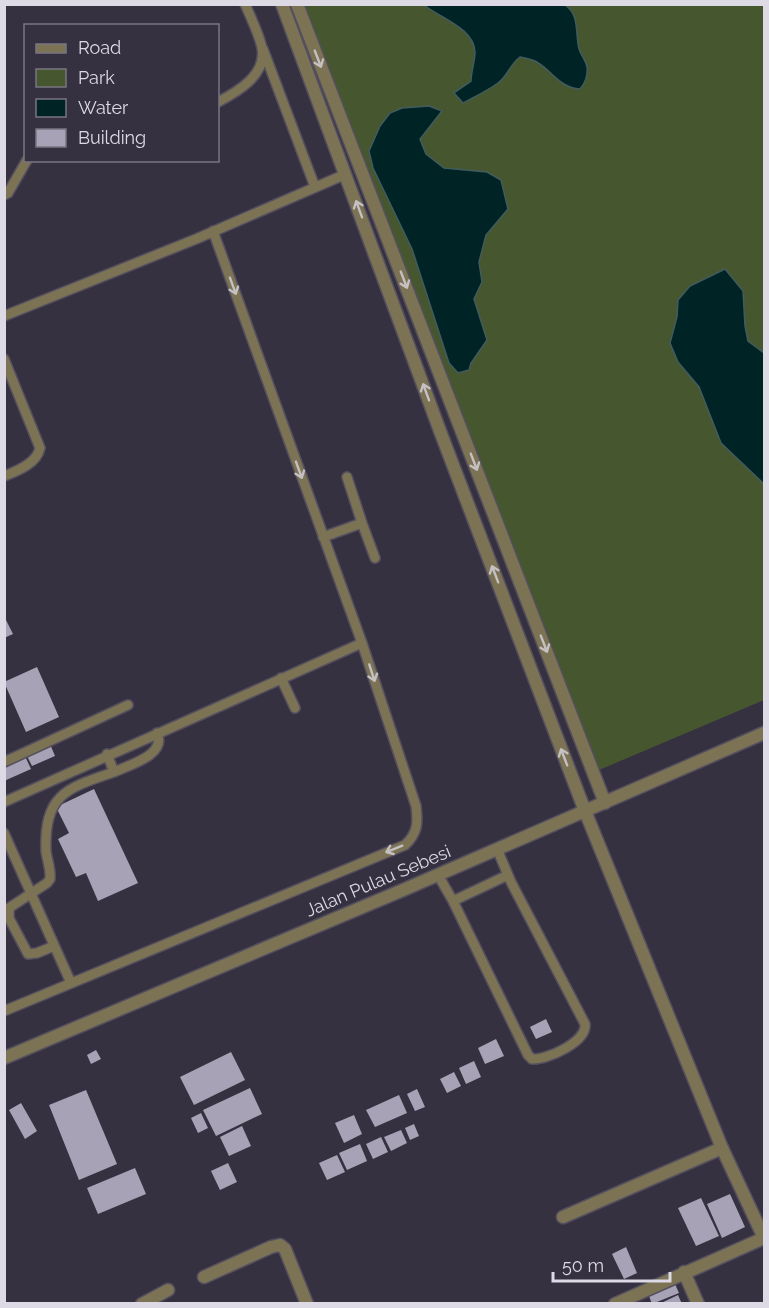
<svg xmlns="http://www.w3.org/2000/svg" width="769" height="1308" viewBox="0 0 769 1308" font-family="Raleway,sans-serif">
	<rect width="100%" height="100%" fill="#363141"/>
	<!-- green -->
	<path fill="#46572f" d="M301,5H764V700L599,770Z"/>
	<!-- water -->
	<path fill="#002425" stroke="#425b5f" stroke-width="1.5" d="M424,5H565C580,15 575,33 579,49C581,55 586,61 587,67C588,75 585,84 580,89C559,88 551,69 535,61C530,59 525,58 520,57C510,64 508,76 498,83C487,91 474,97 463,103L454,93L471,81C471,72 475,61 475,52C474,28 440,18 424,5Z
		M429,106L442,111L420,139L426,154L444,168L487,172L501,180L508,209L486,235L479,262L482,282L474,299L487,340L471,363L469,370L458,373L449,363L412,249L373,168L369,151L380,126L390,113L402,108Z
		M725,269L743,291L745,326L748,341L764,353V484L721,443L699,387L678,362L670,343L677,317L678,300L690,286Z"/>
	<!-- building -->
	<path fill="#a8a2b6" d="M4,616L13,634L4,638Z
		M37,667L59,717L26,732L4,682Z
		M50,744L55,756L32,766L26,754Z
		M25,756L31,769L4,781V765Z
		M94,789L138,883L98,901L86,873L76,877L58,839L69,833L56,807Z
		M546,1019L552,1032L536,1039L530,1027Z
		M496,1039L504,1056L485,1064L478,1048Z
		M96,1050L101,1059L91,1064L87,1055Z
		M231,1052L245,1080L194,1105L180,1077Z
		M474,1061L481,1077L466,1084L459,1068Z
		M454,1072L461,1086L447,1093L440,1079Z
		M250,1088L262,1114L216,1136L203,1110Z
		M417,1089L425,1107L415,1111L407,1094Z
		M86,1090L117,1164L79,1180L49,1105Z
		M399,1095L407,1113L375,1127L366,1110Z
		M21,1103L37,1131L25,1139L9,1110Z
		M201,1113L208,1128L198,1133L191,1118Z
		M354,1115L362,1134L344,1143L335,1123Z
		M414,1124L419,1136L410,1140L405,1128Z
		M242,1126L251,1146L229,1156L220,1137Z
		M401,1130L407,1143L391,1151L384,1137Z
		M381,1137L388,1152L373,1159L366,1144Z
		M360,1144L367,1161L347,1170L339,1153Z
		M337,1155L345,1172L327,1180L319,1163Z
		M228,1163L237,1182L220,1190L211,1171Z
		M135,1168L146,1194L98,1214L87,1188Z
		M730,1194L745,1227L722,1238L707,1204Z
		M701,1198L719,1236L696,1246L678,1208Z
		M626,1247L637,1273L624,1279L612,1254Z
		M675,1284L679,1293L652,1304L649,1296Z
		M678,1295L682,1304H659Z"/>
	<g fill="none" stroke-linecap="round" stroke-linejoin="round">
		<defs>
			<path id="service" d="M263,49L315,187
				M218,102C237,92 267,75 262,48C259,34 251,18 245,4
				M4,195L8,193L27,160
				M4,316L196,239L346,174
				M4,359L40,448C37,463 18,471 4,476
				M362,523L375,558
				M323,537L362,523L347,477
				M281,678L295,708
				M107,754L114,772C129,765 167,755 157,733
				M4,762L128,705
				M4,802L362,643
				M4,833L71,983
				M438,875L453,901L528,1055L532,1059C547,1060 587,1042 585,1024L511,882L497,849
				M453,901L508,875
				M54,946L37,953L28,954L9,918V908L47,883L50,879C51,869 47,860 46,851C44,794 67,788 114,772
				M4,1011L405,845C418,833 418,823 416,806L362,643L213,231"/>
			<path id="minor" d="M563,1217L722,1148
				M684,1272L698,1304
				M204,1277L271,1247L280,1245L285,1249L307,1304
				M142,1304L168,1290
				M615,1304L764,1238"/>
			<path id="tertiary" d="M282,4L440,431L585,811L722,1148L764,1238
				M297,4L605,803
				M4,1058L403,890L764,733"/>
		</defs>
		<!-- service casing -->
		<use href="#service" stroke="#544f5f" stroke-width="12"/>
		<!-- minor casing -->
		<use href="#minor" stroke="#544f5f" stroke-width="15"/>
		<!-- tertiary casing -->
		<use href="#tertiary" stroke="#544f5f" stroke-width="15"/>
		<!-- service -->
		<use href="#service" stroke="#7c7254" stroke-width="9"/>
		<!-- minor -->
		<use href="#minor" stroke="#7c7254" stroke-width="12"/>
		<!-- tertiary -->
		<use href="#tertiary" stroke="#7c7254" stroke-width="12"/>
	</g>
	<!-- one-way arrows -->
	<defs><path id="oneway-shaft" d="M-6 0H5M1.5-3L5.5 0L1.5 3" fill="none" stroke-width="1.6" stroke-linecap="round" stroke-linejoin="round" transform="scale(1.5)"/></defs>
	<g stroke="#c5c0c1">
		<use href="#oneway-shaft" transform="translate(318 59) rotate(69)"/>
		<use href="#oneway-shaft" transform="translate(359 209) rotate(-110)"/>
		<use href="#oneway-shaft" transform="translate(404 280) rotate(69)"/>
		<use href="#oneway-shaft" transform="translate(233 286) rotate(70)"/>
		<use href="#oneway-shaft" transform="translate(426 392) rotate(-110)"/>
		<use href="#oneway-shaft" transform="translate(474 462) rotate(69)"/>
		<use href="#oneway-shaft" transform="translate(299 470) rotate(70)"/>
		<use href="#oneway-shaft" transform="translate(495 574) rotate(-111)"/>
		<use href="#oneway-shaft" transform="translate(544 644) rotate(69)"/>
		<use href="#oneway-shaft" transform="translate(372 673) rotate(72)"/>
		<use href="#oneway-shaft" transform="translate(564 757) rotate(-111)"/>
		<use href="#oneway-shaft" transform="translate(394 849) rotate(158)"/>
	</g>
	<g text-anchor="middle" stroke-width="6" stroke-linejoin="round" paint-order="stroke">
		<!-- street labels -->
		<g font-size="18" fill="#dddae5" stroke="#363141">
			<text transform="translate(378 881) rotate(-23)" y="6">Jalan Pulau Sebesi</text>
		</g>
	</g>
	<!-- border -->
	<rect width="769" height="1308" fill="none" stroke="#dddae5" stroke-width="12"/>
	<!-- legend -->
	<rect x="24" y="24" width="195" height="138" fill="#363141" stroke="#797583" stroke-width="1.5"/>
	<rect x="36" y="44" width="30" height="9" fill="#7c7254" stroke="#797583" stroke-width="1.5"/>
	<text x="78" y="54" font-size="18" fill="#dddae5">Road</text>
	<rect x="36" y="69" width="30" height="18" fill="#46572f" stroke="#797583" stroke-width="1.5"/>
	<text x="78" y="84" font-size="18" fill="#dddae5">Park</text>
	<rect x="36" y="99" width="30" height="18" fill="#002425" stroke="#797583" stroke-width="1.5"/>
	<text x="78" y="114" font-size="18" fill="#dddae5">Water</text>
	<rect x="36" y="129" width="30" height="18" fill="#a8a2b6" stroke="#797583" stroke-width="1.5"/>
	<text x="78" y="144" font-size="18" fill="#dddae5">Building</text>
	<!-- scale -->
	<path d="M553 1272v9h117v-9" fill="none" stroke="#dddae5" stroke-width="3"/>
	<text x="562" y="1272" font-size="18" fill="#dddae5" stroke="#363141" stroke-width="4.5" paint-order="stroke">50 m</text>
</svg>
